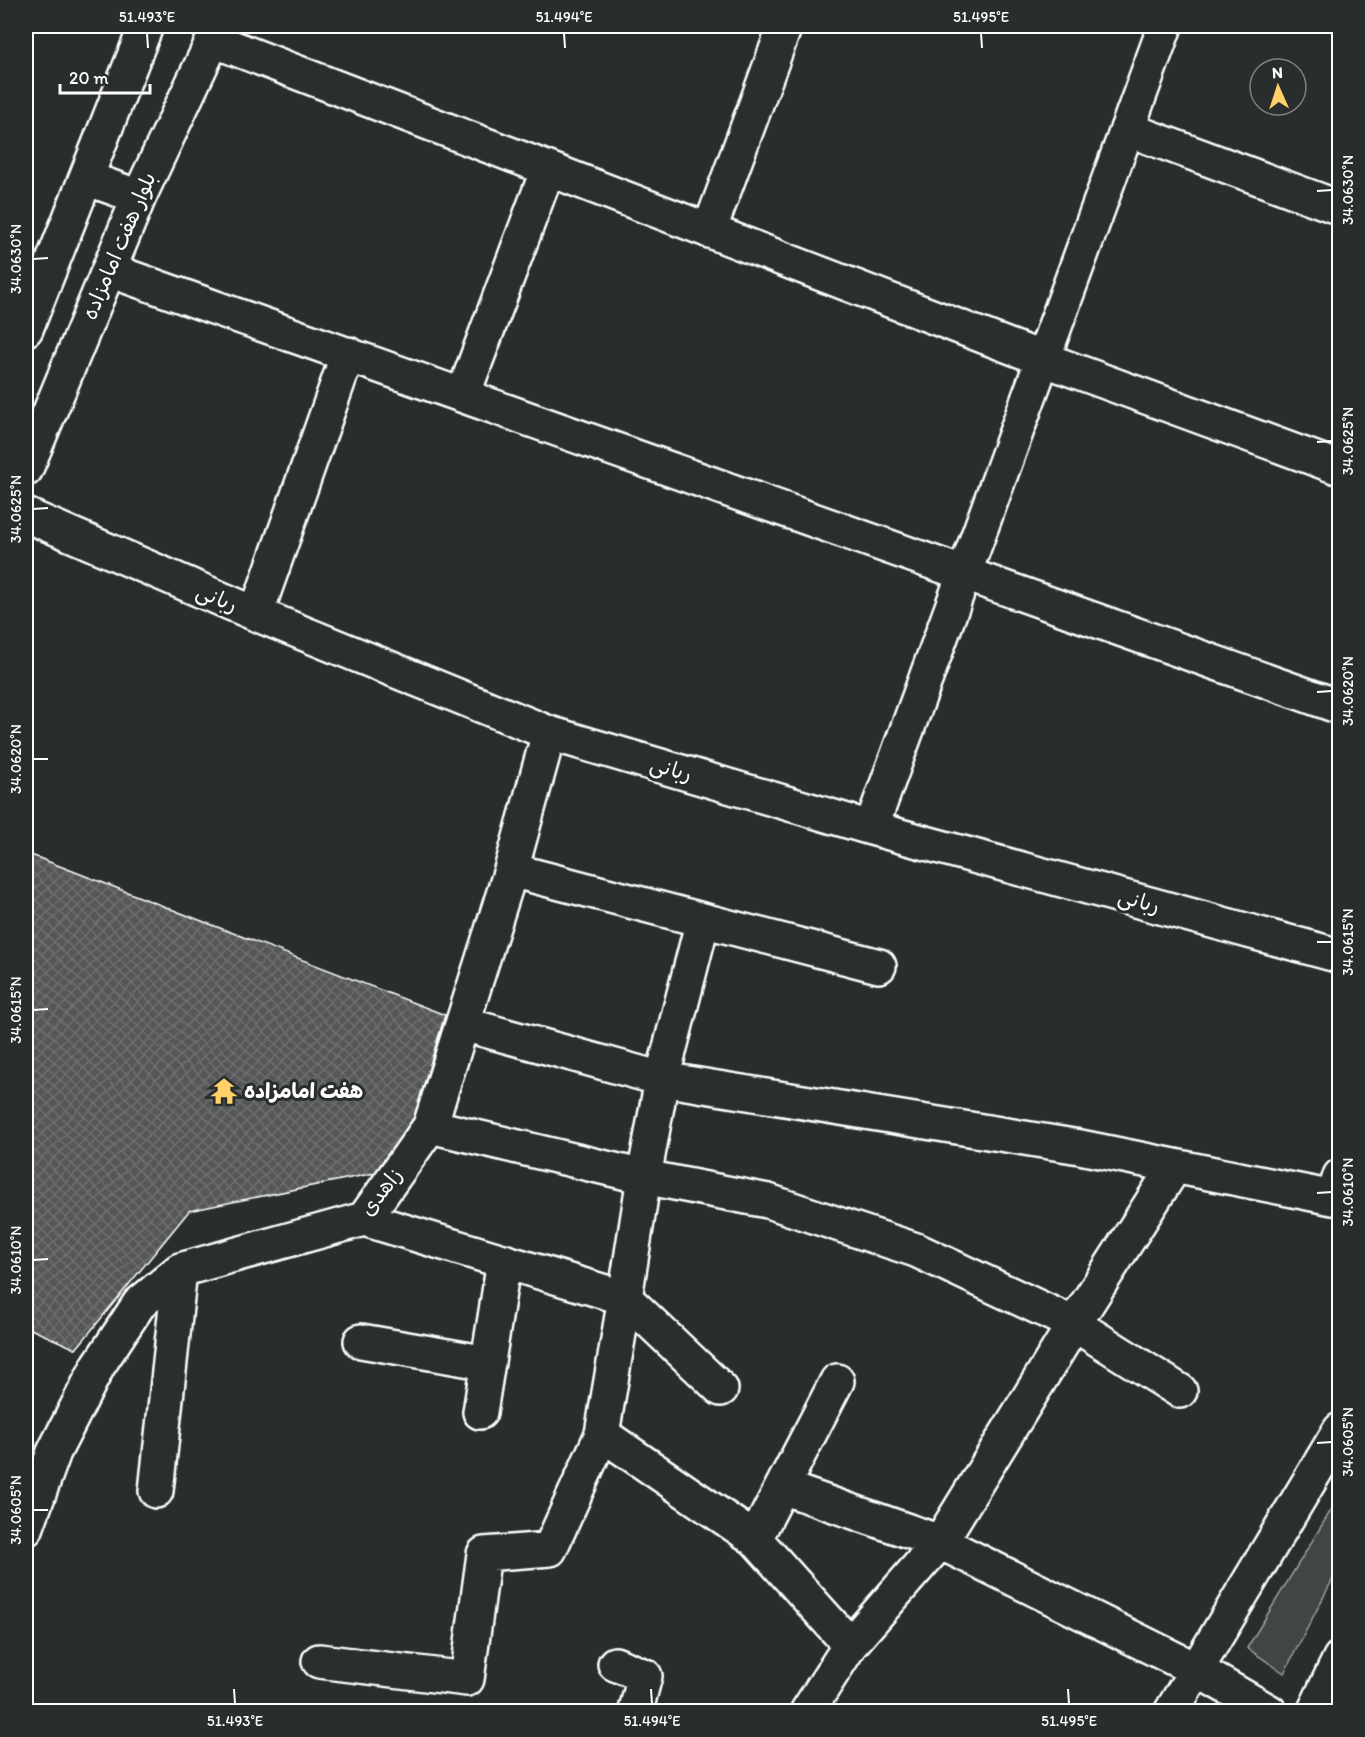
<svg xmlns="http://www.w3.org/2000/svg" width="1365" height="1737" viewBox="0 0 1365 1737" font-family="Itim,'Playpen Sans Arabic',sans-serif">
	<defs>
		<pattern id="building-cross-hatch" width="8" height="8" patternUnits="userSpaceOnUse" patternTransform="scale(1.5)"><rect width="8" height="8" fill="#555758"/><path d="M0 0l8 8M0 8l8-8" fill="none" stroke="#6e7071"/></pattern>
	</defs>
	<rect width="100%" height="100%" fill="#2a2d2e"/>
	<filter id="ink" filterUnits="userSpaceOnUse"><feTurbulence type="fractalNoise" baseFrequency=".0167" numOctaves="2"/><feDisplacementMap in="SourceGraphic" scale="12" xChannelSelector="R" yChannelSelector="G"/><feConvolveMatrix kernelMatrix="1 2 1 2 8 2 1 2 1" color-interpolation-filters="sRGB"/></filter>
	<g filter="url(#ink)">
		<!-- green -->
		<path fill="#414445" stroke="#a0a2a2" stroke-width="1.5" d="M1339,1497V1567L1284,1673L1247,1648Z"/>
		<!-- building -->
		<path fill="url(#building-cross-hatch)" stroke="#fff" stroke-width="1.5" d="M26,853L445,1015L399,1168L189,1211L76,1349L26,1327Z"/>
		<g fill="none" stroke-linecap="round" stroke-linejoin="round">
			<defs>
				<path id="minor" d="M213,40L1043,359L1340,468
					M1127,129L1340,208
					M86,178L139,197
					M709,231L785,26
					M109,270L1340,707
					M26,329L146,26
					M463,395L548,169
					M26,469L139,197L213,40L217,26
					M26,515L256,614L549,733L871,828L1340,956
					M256,614L348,354
					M871,828L1165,26
					M511,870L879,966
					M703,920L662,1079L644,1177L625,1298L721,1389
					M463,1024L662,1079L1080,1147L1333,1198L1340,1176
					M430,1126L644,1177L768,1201L916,1250L1074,1324L1180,1391
					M364,1219L625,1298L602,1434L755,1539L850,1645L940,1542L1074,1324L1175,1166
					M361,1341L488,1363
					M480,1412L504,1261
					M782,1487L940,1542L1197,1670L1270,1712
					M156,1491L180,1270
					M26,1529L54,1452L98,1366L139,1304L180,1270L364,1219L430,1126L511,870L549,733
					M755,1539L837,1381
					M319,1661L467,1679L484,1554L550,1549L602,1434
					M615,1664L645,1676L636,1710L639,1712
					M807,1712L850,1645
					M1171,1712L1340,1430
					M1314,1712L1340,1658"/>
			</defs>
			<!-- minor casing -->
			<use href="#minor" stroke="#fff" stroke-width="38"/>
			<!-- minor -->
			<use href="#minor" stroke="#2a2d2e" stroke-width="33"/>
		</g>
	</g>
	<!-- ticks -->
	<path fill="none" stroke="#fff" stroke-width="2" d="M147,33L148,48M564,33L565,48M981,33L982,48M1317,191L1332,190M33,259L48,258M1317,442L1332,441M33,509L48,508M1317,692L1332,691M33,759H48M1317,942H1332M33,1010L48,1009M1317,1193L1332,1192M33,1260L48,1259M1317,1443L1332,1442M33,1510H48M234,1689L235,1704M651,1689L652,1704M1068,1689L1069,1704"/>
	<!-- icons -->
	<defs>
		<symbol id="temple-bare" viewBox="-9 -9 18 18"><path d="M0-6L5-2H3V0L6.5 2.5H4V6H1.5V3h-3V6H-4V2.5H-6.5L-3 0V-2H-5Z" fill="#ffd166" stroke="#2a2d2e" stroke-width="2.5" paint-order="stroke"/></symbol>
	</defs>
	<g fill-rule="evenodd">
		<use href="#temple-bare" x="205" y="1072" width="38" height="38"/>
	</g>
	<g text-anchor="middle" stroke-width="6" stroke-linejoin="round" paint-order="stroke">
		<!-- street labels -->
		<g font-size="21" fill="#fff" stroke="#2a2d2e">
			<text transform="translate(119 246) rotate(-67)" y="7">بلوار هفت امامزاده</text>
			<text transform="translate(217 598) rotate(23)" y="7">ربانی</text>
			<text transform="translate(671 769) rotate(16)" y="7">ربانی</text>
			<text transform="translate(1139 901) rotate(15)" y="7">ربانی</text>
			<text transform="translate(381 1192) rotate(-52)" y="7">زاهدی</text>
		</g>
		<!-- poi labels -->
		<g font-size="21" font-weight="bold" fill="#fff" stroke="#2a2d2e" text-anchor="start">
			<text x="244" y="1098">هفت امامزاده</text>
		</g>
	</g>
	<!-- margin -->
	<rect width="1365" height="1737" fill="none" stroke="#2a2d2e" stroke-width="66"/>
	<!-- north arrow -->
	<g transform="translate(1278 87) rotate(357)"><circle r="28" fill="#2a2d2e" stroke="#7f8182" stroke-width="1.5"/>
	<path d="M0-4.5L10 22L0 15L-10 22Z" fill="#ffd166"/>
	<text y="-9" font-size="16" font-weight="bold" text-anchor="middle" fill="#ffffff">N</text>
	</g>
	<!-- scale -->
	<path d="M60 84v9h90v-9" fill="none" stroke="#ffffff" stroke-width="3"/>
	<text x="69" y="84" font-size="18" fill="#ffffff" stroke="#2a2d2e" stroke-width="4.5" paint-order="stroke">20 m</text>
	<rect x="33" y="33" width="1299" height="1671" fill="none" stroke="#fff" stroke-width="2"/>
	<g font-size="15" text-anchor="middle" fill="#fff">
		<text x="147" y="22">51.493°E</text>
		<text x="564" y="22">51.494°E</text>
		<text x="981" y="22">51.495°E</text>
		<text transform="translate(1348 190) rotate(-90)" y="5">34.0630°N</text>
		<text transform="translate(16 259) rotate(-90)" y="5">34.0630°N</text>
		<text transform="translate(1348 441) rotate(-90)" y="5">34.0625°N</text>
		<text transform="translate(16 509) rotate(-90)" y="5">34.0625°N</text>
		<text transform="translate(1348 691) rotate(-90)" y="5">34.0620°N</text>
		<text transform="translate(16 759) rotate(-90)" y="5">34.0620°N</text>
		<text transform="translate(1348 942) rotate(-90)" y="5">34.0615°N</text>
		<text transform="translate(16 1010) rotate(-90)" y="5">34.0615°N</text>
		<text transform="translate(1348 1192) rotate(-90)" y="5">34.0610°N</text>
		<text transform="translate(16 1260) rotate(-90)" y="5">34.0610°N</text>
		<text transform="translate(1348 1442) rotate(-90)" y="5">34.0605°N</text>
		<text transform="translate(16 1510) rotate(-90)" y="5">34.0605°N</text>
		<text x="235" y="1726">51.493°E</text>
		<text x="652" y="1726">51.494°E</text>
		<text x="1069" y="1726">51.495°E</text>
	</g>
</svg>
